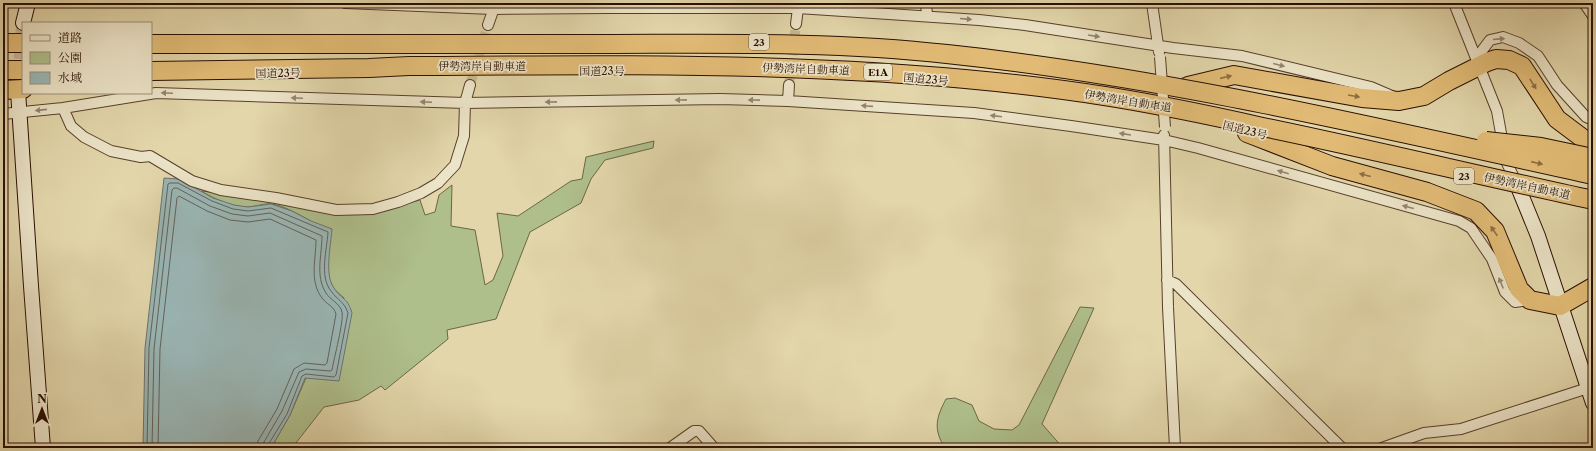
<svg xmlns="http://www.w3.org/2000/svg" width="1596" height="451" viewBox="0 0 1596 451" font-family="'Libre Caslon Text','Noto Serif JP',serif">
	<rect width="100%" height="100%" fill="#e2d6aa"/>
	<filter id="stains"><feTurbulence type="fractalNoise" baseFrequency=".005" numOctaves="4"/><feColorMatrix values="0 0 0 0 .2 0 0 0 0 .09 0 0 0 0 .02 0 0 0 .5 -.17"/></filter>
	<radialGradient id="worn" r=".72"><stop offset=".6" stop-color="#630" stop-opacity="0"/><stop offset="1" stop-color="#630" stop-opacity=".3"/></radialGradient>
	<!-- green -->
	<path fill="#aebf8c" stroke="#6c6646" d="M654,141L653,148L605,160L591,179L581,203L530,232L496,319L447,330L448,339L385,390L381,386L359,400L324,407L292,448H271L290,415L306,378L344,298L334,289L330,281L311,221C299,215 285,206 272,204C264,203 255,207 247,207C231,207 215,199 201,191L378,211L420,200L425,215L435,212L439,195L452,185L451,226L475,230L485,285L493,280L503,256L497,213L518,216L571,181L582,179L586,157Z
		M1080,307L1094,308L1042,424L1063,448H945C933,429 936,418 946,399L955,398L972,405L979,421L994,429L1012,430L1019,425Z"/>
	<!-- water -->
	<path fill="#9ab6b5" stroke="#6d736d" d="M164,178L179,179L213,198L234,205L248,207L271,204L292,211L311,221L332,229C331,245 324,275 334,288C341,300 347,296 352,313L339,381L305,378L290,415L271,448H143L145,348Z"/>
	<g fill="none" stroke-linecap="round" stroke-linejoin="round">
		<!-- shore -->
		<path stroke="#62625a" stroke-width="1" d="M147,448L149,348L168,184L170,183H178L212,201L233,209L248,211L271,208L328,232C327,250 319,276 331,291C338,301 344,301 348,313L336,375L334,377L306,374L302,376L287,414L268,445L267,448
			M152,448L154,349L172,190L174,188H177L210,206L232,214L248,216L270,213L322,236C322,255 315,276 326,293C330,300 340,303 342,312C344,321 334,358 332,370L330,371L306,369L299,372L282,411L264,442L262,448
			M158,448L160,349L177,198L179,196L207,211L230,220L248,222L270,219L316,240C316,259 309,281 322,298C326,304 334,306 336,314L327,363L325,365L304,363L294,369L277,409L258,441L256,448"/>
		<!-- street-tunnel -->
		<path stroke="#c6b890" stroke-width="10" stroke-dasharray="10 5" stroke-linecap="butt" d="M470,85L488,25
			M789,85L796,24"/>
		<!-- secondary-tunnel -->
		<path stroke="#c6b890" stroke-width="14" stroke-dasharray="14 7" stroke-linecap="butt" d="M19,80L23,27"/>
		<defs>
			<path id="street" d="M345,3L493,9L607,8H798L979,20L1025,25L1173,48L1242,56L1371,87L1392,96
				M926,3L927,15
				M1152,3L1159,52
				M1454,3L1497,111L1506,161L1516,182
				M1584,3L1593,16
				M796,24L798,8
				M488,25L495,5
				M1479,65L1481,52L1490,40L1503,37L1519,43L1538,56L1557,85L1586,117L1593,120
				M788,101L789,85
				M63,108L71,126L84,137L111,151L141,157L150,156L192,181L221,190L276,198L336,210L373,209L398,202L421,193L438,183L455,165L464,136L465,103L470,85
				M3,114L63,108L156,93L465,103L720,99L788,101L974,113L1071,126L1164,140L1198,148L1459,221L1471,228L1492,259L1505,292L1515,302L1530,300
				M1164,135L1168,307L1175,448
				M1167,280L1176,284L1342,448
				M670,448L694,431H699L714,448
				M1382,448L1424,433L1461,429L1588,388"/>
			<path id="secondary" d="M23,23L28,3
				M18,91L31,286L43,448
				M1516,182L1538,236L1593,403"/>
			<path id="highway" d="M1188,86L1234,75L1362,98L1399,101L1424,96L1449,81L1487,62L1496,59L1509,60L1522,66L1557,119L1585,140L1593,144
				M3,90L23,89
				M1247,133L1332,166L1427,192L1476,211L1495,231L1519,289L1530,300L1560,306L1593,287"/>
		</defs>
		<!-- street casing -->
		<use href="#street" stroke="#58402a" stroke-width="12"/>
		<!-- secondary casing -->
		<use href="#secondary" stroke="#2a0e00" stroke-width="16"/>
		<!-- highway casing -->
		<use href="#highway" stroke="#2a0e00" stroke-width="20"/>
		<!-- street -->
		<use href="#street" stroke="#ece4c8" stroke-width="10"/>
		<!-- secondary -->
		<use href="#secondary" stroke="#ece4c8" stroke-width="14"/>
		<!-- highway -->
		<use href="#highway" stroke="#e1bb75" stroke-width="18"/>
		<defs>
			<path id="street-bridge" d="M1160,57L1165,127"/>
			<path id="highway-bridge" d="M3,43H23
				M151,44C300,44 448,44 597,44C714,44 831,41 947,54C1165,77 1379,128 1593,175
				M3,70H23
				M151,71L369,68L409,66C643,65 879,60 1111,97C1160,105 1209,115 1258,126C1370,149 1481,176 1593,200
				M1486,141L1541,147L1593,158"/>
		</defs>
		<!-- street-bridge casing -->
		<use href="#street-bridge" stroke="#58402a" stroke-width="12" stroke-linecap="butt"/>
		<!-- highway-bridge casing -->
		<use href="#highway-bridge" stroke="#2a0e00" stroke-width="20" stroke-linecap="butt"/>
		<!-- street-bridge -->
		<use href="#street-bridge" stroke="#ece4c8" stroke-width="10"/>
		<!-- highway-bridge -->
		<use href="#highway-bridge" stroke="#e1bb75" stroke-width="18"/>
	</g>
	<!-- one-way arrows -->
	<defs><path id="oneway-solid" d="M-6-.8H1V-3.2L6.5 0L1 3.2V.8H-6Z"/></defs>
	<g fill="#95846e">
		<use href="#oneway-solid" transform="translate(966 19) rotate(5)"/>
		<use href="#oneway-solid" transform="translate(1094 36) rotate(9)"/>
		<use href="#oneway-solid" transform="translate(1499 39) rotate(-5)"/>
		<use href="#oneway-solid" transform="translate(1279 65) rotate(14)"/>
		<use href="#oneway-solid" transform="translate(167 93) rotate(-178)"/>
		<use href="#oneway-solid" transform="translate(297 98) rotate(-178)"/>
		<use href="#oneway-solid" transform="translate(681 100) rotate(179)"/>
		<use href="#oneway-solid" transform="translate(754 100) rotate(-179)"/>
		<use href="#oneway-solid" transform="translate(426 102) rotate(-178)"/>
		<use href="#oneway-solid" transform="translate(551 102) rotate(179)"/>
		<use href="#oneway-solid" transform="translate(867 106) rotate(-176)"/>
		<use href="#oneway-solid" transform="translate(41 110) rotate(174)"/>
		<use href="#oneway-solid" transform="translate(996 116) rotate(-173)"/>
		<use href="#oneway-solid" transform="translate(1125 134) rotate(-171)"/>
		<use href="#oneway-solid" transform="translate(1283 172) rotate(-164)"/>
		<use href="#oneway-solid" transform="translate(1408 207) rotate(-165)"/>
		<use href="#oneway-solid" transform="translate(1501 283) rotate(-112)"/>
	</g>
	<g fill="#8f6d40">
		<use href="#oneway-solid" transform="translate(1226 77) rotate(-13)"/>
		<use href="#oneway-solid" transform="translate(1533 84) rotate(58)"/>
		<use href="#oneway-solid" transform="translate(1354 96) rotate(10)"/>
		<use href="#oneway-solid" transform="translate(1537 163) rotate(13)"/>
		<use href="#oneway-solid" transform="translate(1365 175) rotate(-165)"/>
		<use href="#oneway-solid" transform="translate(1494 231) rotate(-125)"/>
	</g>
	<g text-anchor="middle" stroke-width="3.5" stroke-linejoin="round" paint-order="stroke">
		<!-- shield labels -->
		<g fill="#ece4c8" stroke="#644e3c" stroke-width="1">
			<rect x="749" y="34" width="20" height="16" rx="3"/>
			<rect x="864" y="64" width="28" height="16" rx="3"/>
			<rect x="1454" y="168" width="20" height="16" rx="3"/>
		</g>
		<g font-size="10" font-weight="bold" fill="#2a0e00">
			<text x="759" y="46">23</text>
			<text x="878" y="76">E1A</text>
			<text x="1464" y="180">23</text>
		</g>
		<!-- street labels -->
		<g font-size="11" fill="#2a0e00" stroke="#ece4c8">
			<text x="482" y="70">伊勢湾岸自動車道</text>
			<text transform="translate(806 69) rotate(2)" y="4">伊勢湾岸自動車道</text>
			<text x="602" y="75">国道23号</text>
			<text transform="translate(278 73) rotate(-1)" y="4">国道23号</text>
			<text transform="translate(926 79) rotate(5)" y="4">国道23号</text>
			<text transform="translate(1128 101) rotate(9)" y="4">伊勢湾岸自動車道</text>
			<text transform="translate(1245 130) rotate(14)" y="4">国道23号</text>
			<text transform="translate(1527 186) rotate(12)" y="4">伊勢湾岸自動車道</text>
		</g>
	</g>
	<!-- margin -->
	<rect width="1596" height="451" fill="none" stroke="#e2d6aa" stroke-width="16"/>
	<rect x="4" y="4" width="1588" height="443" fill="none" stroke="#2a0e00" stroke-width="2"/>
	<rect x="8" y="8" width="1580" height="435" fill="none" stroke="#2a0e00"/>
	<!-- legend -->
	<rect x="22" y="22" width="130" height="72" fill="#ece4c8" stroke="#9e8e78"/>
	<rect x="30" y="35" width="20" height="6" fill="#ece4c8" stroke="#9e8e78"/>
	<text x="58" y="42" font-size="12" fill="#2a0e00">道路</text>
	<rect x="30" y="52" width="20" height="12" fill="#aebf8c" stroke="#9e8e78"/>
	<text x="58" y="62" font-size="12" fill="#2a0e00">公園</text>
	<rect x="30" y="72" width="20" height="12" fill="#9ab6b5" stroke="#9e8e78"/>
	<text x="58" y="82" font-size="12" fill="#2a0e00">水域</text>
	<!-- north arrow -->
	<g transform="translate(42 409)" stroke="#ece4c8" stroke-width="3" paint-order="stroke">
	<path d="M0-3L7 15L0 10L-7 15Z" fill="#2a0e00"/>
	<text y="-6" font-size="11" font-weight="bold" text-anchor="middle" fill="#2a0e00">N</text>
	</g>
	<rect width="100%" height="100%" filter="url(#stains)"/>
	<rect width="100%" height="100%" fill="url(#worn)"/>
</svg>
